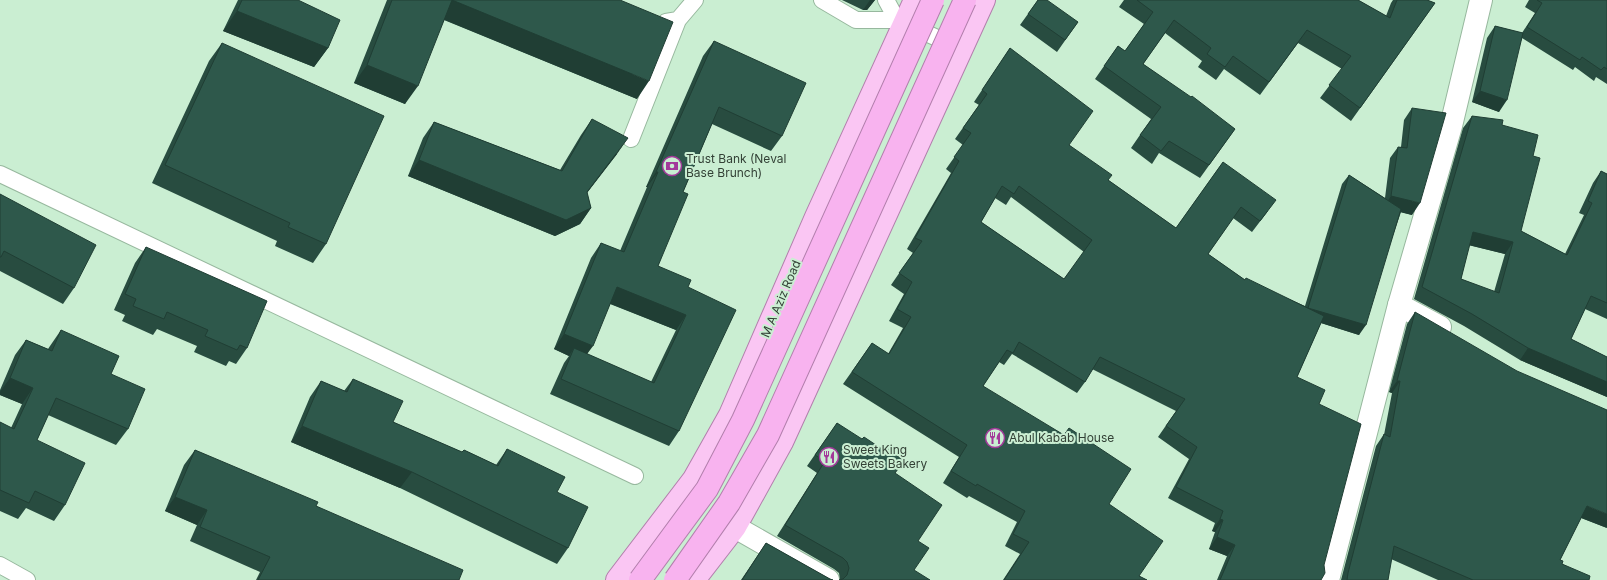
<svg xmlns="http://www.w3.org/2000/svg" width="1607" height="580" viewBox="0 0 1607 580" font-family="Inter,sans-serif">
	<rect width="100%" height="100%" fill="#caeed2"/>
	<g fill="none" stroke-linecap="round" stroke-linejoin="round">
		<defs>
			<path id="service" d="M822,0L856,20H897L955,46
				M886,0L897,20
				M666,22L678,20L695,0
				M631,139L678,20
				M0,174L635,476
				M0,565L27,580"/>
			<path id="minor" d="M1399,305L1440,327
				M735,527L828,580"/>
			<path id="tertiary" d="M1328,580L1399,305L1451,126L1481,0"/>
			<path id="primary" d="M617,580L694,479L730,415L816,217L915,0
				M694,580L735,527L782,442L984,0"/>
		</defs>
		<!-- service casing -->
		<use href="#service" stroke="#97b89e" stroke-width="18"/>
		<!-- minor casing -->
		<use href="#minor" stroke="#97b89e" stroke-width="24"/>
		<!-- tertiary casing -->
		<use href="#tertiary" stroke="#97b89e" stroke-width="24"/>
		<!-- primary casing -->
		<use href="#primary" stroke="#b27fac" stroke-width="24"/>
		<!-- service -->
		<use href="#service" stroke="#fff" stroke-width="16"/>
		<!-- minor -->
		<use href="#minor" stroke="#fff" stroke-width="22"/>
		<!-- tertiary -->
		<use href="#tertiary" stroke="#fff" stroke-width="22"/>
		<!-- primary -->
		<use href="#primary" stroke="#fac6f3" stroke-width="22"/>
		<defs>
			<path id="trunk-bridge" d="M640,580L707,489L743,420L933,0
				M675,580L729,503L768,435L965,0"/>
		</defs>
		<!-- trunk-bridge casing -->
		<use href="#trunk-bridge" stroke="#b27fac" stroke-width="24" stroke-linecap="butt"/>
		<!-- trunk-bridge -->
		<use href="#trunk-bridge" stroke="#f8b3ef" stroke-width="22"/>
	</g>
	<!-- wall -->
	<path fill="#284c40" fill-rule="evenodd" d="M238,0H298L328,48L314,67L223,31Z
		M387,0H620L637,99L444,20L405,104L354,83Z
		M842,0H875L867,10H863Z
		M1038,0L1078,22L1057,52L1020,25Z
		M1124,0H1358L1386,16L1391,3L1393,0H1427L1435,3L1351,121L1320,98L1342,69L1298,43L1260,95L1224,69L1216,80L1198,67L1202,61L1165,33L1143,64L1235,129L1200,178L1159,153L1152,164L1131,148L1151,119L1095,79L1118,46L1125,51L1144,24L1119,7Z
		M1529,0H1607V84L1596,77L1594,81L1575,67L1573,70L1522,38L1499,112L1472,102L1487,38L1495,26L1522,33L1535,13L1525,7Z
		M714,41L782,136L771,151L712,124L683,192L658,266L688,287L679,431L669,446L550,394L564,363L569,356L554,349L591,258L601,243L620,251L647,187H646L703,56ZM610,304L676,330L651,382L587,354Z
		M222,43L326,244L313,263L275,246L277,241L152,183L209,61Z
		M1010,48L1069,145L1108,180L1176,228L1223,162L1268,211L1252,232L1233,218L1208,254L1245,280L1305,306L1342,184L1349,175L1385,198L1390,158L1398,147H1401L1404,120L1412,108V215L1401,212L1359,335L1321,323L1297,377L1319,404L1324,565L1321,580H1217L1227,556L1209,549L1215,532L1212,531L1215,523L1168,498L1189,459L1158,437L1176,411L1092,369L1085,382L1077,393L1012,354L1004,365L999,362L983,386L1109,504L1139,576L1147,580H1003L1020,554L1005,546L1017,522L969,496L967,498L943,483L959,457L843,384L872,343L888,354L903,328L889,321L904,294L891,285L913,253L907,249L951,173L946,169L963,145L955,139L979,105L974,102ZM1011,197L1084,252L1064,279L981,222L995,198L1006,205Z
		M1472,116L1502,125L1533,156L1521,231L1565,254L1584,215L1579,213L1593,183L1601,171L1607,174V319L1585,309L1571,339L1607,357V397L1520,360L1464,326L1414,299L1463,128ZM1469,245L1505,254L1494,292L1461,279Z
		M592,119L617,154L587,193L591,208L580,224L555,236L408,176L423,138L434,122L560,170L581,135Z
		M0,194L74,288L63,304L0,271Z
		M146,247L247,348L236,364L229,361L226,366L194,352L197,346L157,329L153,335L122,321L125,315L114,310L135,263Z
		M1415,312L1607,528L1581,518L1560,560L1562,564L1589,580H1438L1391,559L1388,580H1341L1376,446L1384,434V435L1392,393L1389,392L1407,324Z
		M61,330L111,374L128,429L116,445L48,415L37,440L65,505L54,521L26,508L18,519L0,511V422L11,428L22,404L0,395V390L15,355L26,340L48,349L50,346Z
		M353,379L393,422L462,452L464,450L496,465L507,449L557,492L568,548L557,564L400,488L291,442L310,397L321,381L344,391Z
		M837,423L895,473L918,541L914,570L840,580L839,573L834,569L777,536L817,473L807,466Z
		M195,450L316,506L459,580H256L260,572L190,541L197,525L165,511L184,465Z
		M766,543L830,579L833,580H741Z"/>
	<!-- shaded-wall -->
	<path fill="#203e34" d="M452,0L649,81L637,99L440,18Z
		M870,0H875L867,10H863Z
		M237,11L328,48L314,67L223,31Z
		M367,65L418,86L405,104L354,83Z
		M1480,91L1507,100L1499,112L1472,102Z
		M628,138L617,154L575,208L587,192Z
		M419,160L591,208L580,224L555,236L408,176Z
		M656,172H658L647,187H646Z
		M1391,196L1420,203L1412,215L1383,208Z
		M1473,232L1513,242L1505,254L1464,244Z
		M617,287L686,315L676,330L606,302Z
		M1308,308L1366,325L1359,335L1302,317Z
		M564,334L593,346L582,361L574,348L569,356L554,349Z
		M1528,348L1607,382V397L1520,360Z
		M10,378L33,388L22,404L0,395V392Z
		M1397,381H1400L1392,393L1389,392Z
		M302,426L412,472L400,488L291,442Z
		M175,497L207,510L197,525L165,511Z
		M1587,506L1607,514V528L1579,517Z
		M1220,519L1223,520L1215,532L1212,531Z
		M1217,537L1235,545L1227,556L1209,549Z"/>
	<!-- building -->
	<path fill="#2e584b" stroke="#203e34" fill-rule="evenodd" d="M242,0H298L340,20L328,48L237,11Z
		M392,0H620L673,22L649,81L452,0L418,86L367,65Z
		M1038,0H1047L1078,22L1065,40L1028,14Z
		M1137,0H1358L1390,18L1397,0H1427L1435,3L1360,108L1329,85L1351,56L1307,30L1269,82L1233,56L1225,67L1207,54L1211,48L1174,20L1143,64L1191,97L1192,96L1235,129L1209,165L1169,141L1161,151L1140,135L1161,107L1104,66L1118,46L1125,51L1153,12Z
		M1537,0H1607V69L1604,67L1601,70L1582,57L1580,60L1527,27L1542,3Z
		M1495,26L1523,33L1507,100L1480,91Z
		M714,41L806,83L782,136L719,107L683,192L688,194L658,266L691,280L688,287L736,310L679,431L561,379L574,348L654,383L686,315L617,287L593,346L564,334L601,243L624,252L658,172H656Z
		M222,43L384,116L326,244L288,227L290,223L165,165Z
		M1010,48L1093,111L1069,145L1112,175L1108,180L1176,228L1223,162L1276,200L1260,221L1241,207L1208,254L1245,280L1246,278L1324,316L1297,377L1325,390L1319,404L1361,424L1324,565L1325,573L1321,580H1220L1235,545L1217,537L1223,520L1220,519L1223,511L1176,487L1197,447L1166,426L1185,399L1100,357L1085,382L1019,342L1013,353L1007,350L983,386L1064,435L1069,428L1131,469L1109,504L1163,541L1139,576L1147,580H1004L1029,542L1013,534L1025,511L977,484L976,486L951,471L967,445L852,372L872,343L889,354L911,317L897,309L912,282L899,273L922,241L915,238L959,161L954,157L971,133L963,128L987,94L982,90ZM1002,186L1014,194L1019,186L1092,240L1064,279L981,222Z
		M1412,108L1446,113L1420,203L1391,196L1398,147L1407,148Z
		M1472,116L1503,120L1502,125L1538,135L1533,156L1540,158L1521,231L1567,255L1592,203L1588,201L1601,171L1607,174V303L1591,296L1571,339L1607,357V382L1528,348L1472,314L1422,287ZM1473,232L1513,242L1499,293L1461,279Z
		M592,119L628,138L587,192L591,208L566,220L419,160L434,122L562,171Z
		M1349,175L1401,209L1366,325L1308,308Z
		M0,194L96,245L74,288L4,251L1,257H0Z
		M146,247L267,301L247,348L240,345L237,350L205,336L208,330L167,312L164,319L133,306L136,299L125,294Z
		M1415,312L1517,371L1607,410V514L1587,506L1560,560L1563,561L1562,564L1590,576L1589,580H1473L1394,546L1388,580H1347L1348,573L1384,434L1390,437L1400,381H1397Z
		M61,330L119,356L111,374L145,389L128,429L56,398L37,440L85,463L65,505L35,491L29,503L0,490V422L14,429L33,388L10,378L26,340L52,351Z
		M353,379L403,401L393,422L462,452L464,450L498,466L507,449L565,477L557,492L588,507L568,548L412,472L302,426L321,381L347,392Z
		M837,423L862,439L864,437L885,451L887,448L904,461L895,473L942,505L918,541L929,548L914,570L930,580H839L843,579L847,575L849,568L847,562L843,558L785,525L825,461L815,455Z
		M195,450L318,502L316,506L463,570L459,580H258L270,557L200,527L207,510L175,497Z
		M766,543L830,579L833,580H742Z"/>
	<!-- icons -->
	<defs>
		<symbol id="bank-ring" viewBox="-11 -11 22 22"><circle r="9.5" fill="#caeed2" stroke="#a3399a" stroke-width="1.5"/><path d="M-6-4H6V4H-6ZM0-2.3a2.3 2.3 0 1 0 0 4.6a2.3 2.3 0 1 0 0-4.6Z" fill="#a3399a"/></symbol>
		<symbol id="restaurant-ring" viewBox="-11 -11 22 22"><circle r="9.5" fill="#caeed2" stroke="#a3399a" stroke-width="1.5"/><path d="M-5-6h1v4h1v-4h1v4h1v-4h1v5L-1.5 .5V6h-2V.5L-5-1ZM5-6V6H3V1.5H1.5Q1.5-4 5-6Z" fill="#a3399a"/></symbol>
	</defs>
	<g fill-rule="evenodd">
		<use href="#bank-ring" x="661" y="155" width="22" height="22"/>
		<use href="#restaurant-ring" x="984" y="427" width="22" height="22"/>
		<use href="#restaurant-ring" x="818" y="446" width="22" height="22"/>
	</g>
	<g text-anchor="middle" stroke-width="4" stroke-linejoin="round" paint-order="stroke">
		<!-- poi labels -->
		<g font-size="12" fill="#334136" stroke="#caeed2" text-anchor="start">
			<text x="686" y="163">Trust Bank (Neval<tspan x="686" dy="14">Base Brunch)</tspan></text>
			<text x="1009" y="442">Abul Kabab House</text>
			<text x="843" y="454">Sweet King<tspan x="843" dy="14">Sweets Bakery</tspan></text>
		</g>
		<!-- street labels -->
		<g font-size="12" fill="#334136" stroke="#caeed2">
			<text transform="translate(781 299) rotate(-67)" y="4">M A Aziz Road</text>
		</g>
	</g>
</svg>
